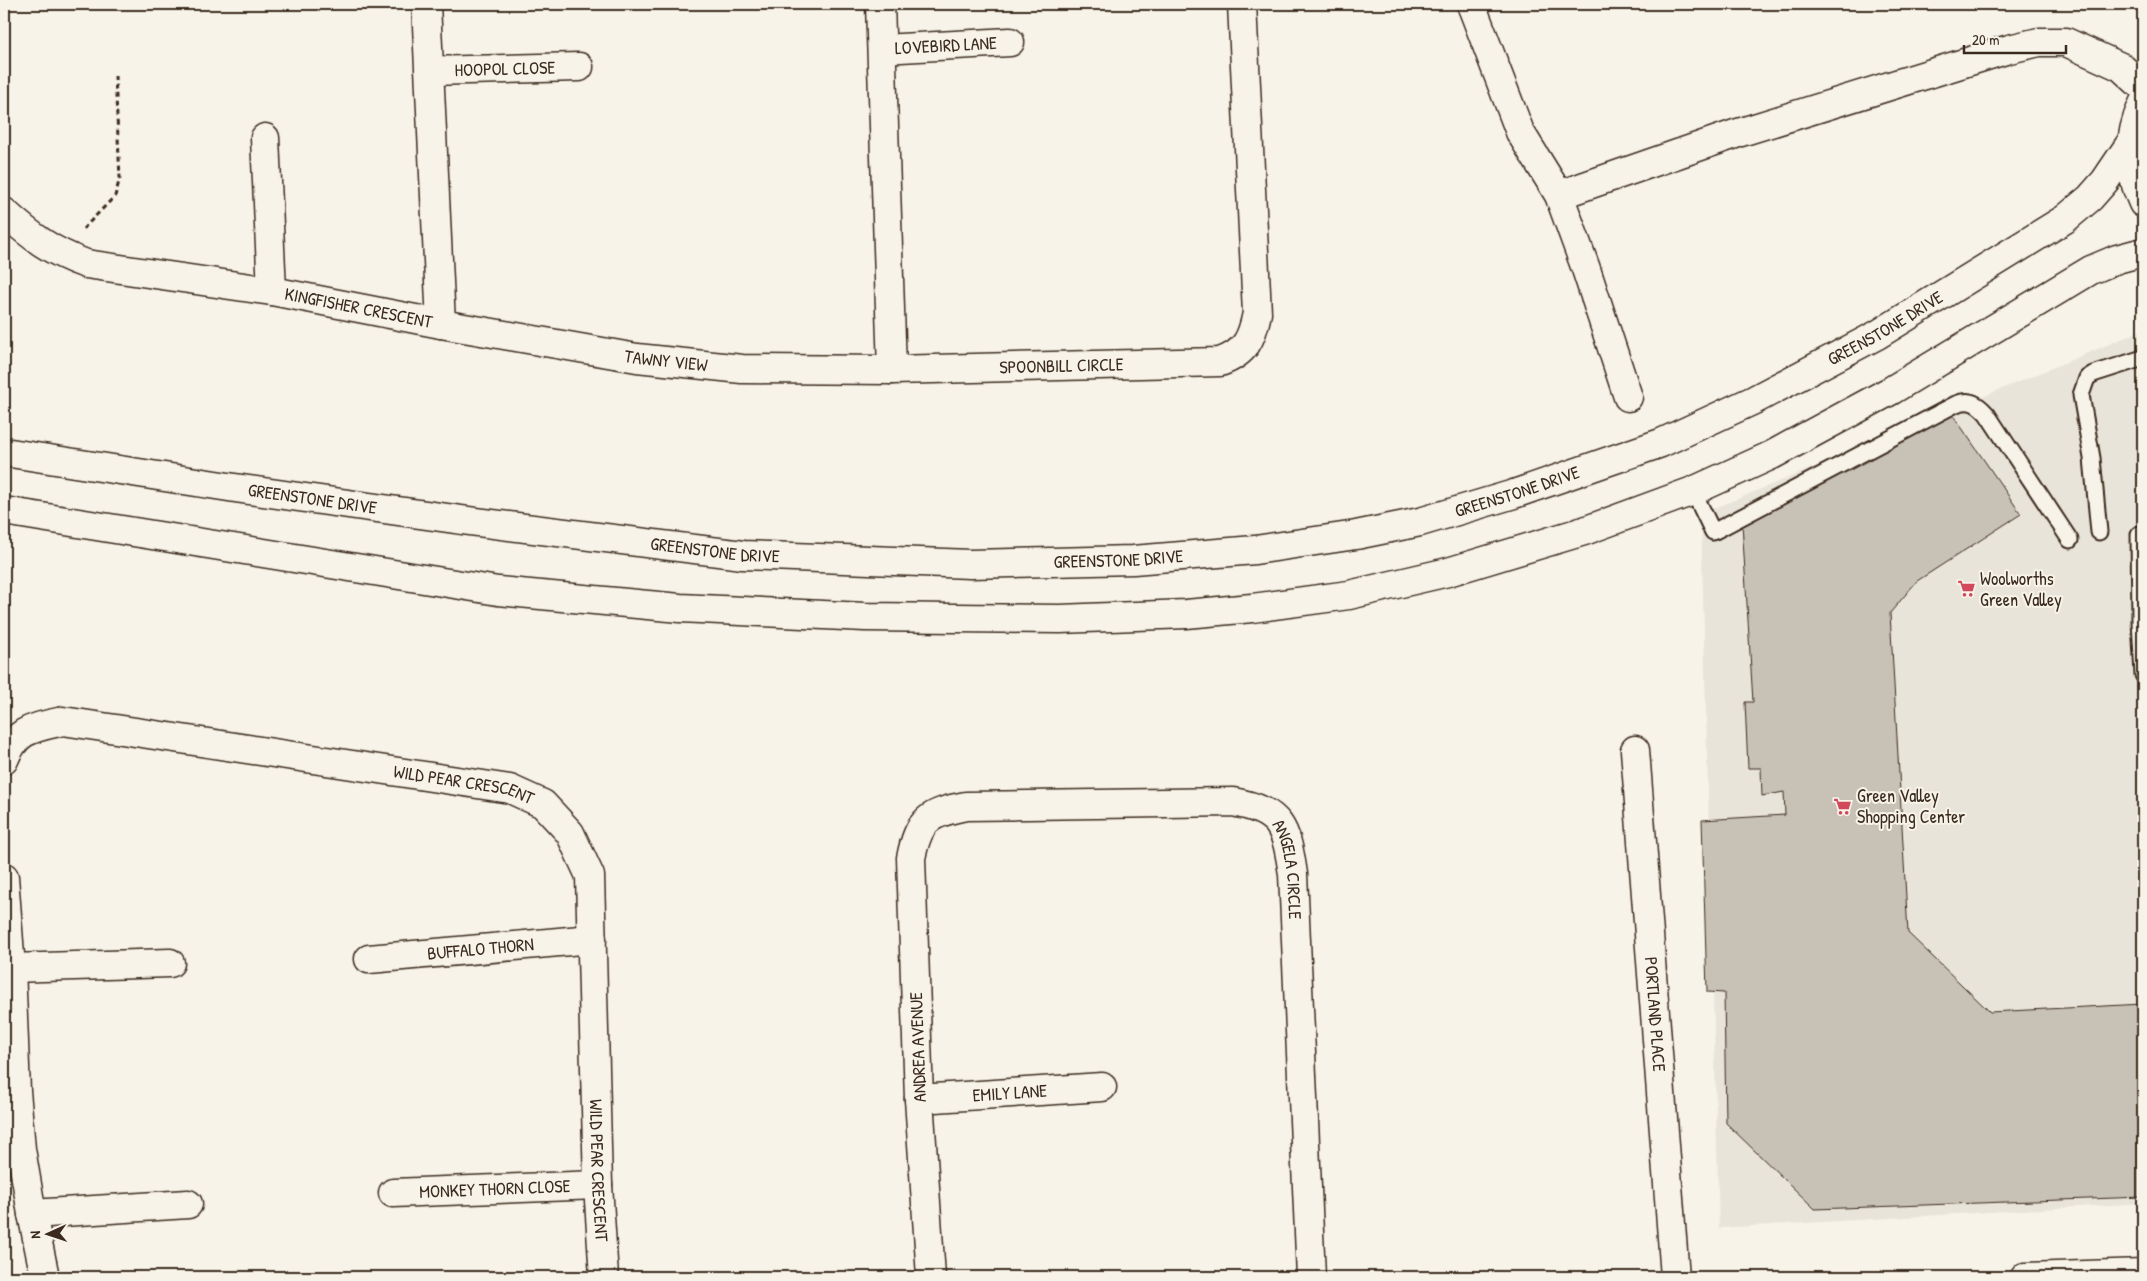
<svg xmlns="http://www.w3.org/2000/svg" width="2147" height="1281" viewBox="0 0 2147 1281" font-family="'Patrick Hand',sans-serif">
	<rect width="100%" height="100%" fill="#f7f3e8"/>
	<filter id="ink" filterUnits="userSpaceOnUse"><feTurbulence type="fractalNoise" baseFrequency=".02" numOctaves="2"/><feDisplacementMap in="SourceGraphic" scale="10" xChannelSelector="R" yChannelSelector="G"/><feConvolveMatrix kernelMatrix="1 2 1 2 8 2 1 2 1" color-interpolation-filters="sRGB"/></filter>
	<g filter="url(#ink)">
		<!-- built -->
		<path fill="#e9e4d9" d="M2143,330V1203L1719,1228L1701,514Z"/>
		<!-- building -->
		<path fill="#c8c1b6" stroke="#3b2a1e" d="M1953,415L2021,514L1917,581L1890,613L1908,933L1990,1012L2143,1004V1197L1815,1209L1726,1123L1724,993L1707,992L1702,820L1785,815L1784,792L1762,796L1761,768H1748L1745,702H1753L1742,523Z"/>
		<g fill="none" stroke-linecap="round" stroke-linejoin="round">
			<defs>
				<path id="service" d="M1693,491L1713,532L1956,404C1970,398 1978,404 1987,414L2070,540
					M2099,532L2092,458L2081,395L2087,378L2093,374L2143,358
					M2139,534L2140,621L2143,675"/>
				<g id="minor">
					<path d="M880,4L892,370"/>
					<path d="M1471,4L1520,132L1559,195L1586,269L1628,397"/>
					<path id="s1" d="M882,49L1010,42"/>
					<path id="s2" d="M430,71L579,67"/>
					<path d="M265,138L272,291"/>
					<path d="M1559,195L1738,133L2009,49L2039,42H2066L2121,67L2143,87"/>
					<path id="s3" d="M4,212C32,237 50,251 86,264L272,291L441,324L426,4"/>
					<path id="s4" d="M441,324L637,358L742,369L892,370L1220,362C1246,353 1252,338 1257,313L1242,4"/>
					<path id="s5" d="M1635,750L1675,1277"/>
					<path id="s6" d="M4,760C16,729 33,728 63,721L510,789L543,804L570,833L590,876L598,1185L604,1277"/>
					<path d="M4,877L11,968L16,1091L21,1149L32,1214L45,1277"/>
					<path id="s7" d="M369,959L592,939"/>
					<path d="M11,968L170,963"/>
					<path id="s8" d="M919,1099L1102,1087"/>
					<path id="s9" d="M393,1193L598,1185"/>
					<path d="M32,1214L188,1204"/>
					<path id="s10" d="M931,1277L919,1099L911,858C919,819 929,813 966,806L1233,802C1282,811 1286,828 1293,874L1311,1277"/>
					<path d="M2025,1277L2143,1273"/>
				</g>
				<g id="secondary">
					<path d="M2143,104C2128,136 2127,171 2143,203"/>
					<path id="s11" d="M4,452L235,488L469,521L743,555L970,564L1133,560L1255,550L1356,535L1420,522L1514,494L1661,443L1754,400L1877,335L2065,219L2090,198L2105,181L2132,141"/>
					<path d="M4,511L498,591L680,608L865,617L1060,619L1186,614L1252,608L1349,595L1448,572L1584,531L1693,491L1772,455L1892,390L2091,270L2117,259L2143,252"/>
				</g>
			</defs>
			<!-- service casing -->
			<use href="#service" stroke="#3b2a1e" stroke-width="19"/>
			<!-- minor casing -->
			<use href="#minor" stroke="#3b2a1e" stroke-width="31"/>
			<!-- secondary casing -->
			<use href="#secondary" stroke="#3b2a1e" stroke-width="31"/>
			<!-- path -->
			<path stroke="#3b2a1e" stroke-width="3" stroke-dasharray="5 4" stroke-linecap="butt" d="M83,229L115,196L120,178L115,76"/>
			<!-- service -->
			<use href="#service" stroke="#f7f3e8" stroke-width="15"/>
			<!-- minor -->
			<use href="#minor" stroke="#f7f3e8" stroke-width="28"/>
			<!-- secondary -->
			<use href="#secondary" stroke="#f7f3e8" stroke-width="28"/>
		</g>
	</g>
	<!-- icons -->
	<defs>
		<symbol id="supermarket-bare" viewBox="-9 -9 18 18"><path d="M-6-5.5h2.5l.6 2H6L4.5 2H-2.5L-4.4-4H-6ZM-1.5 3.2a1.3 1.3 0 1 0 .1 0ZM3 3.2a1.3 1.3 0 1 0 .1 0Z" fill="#d1495b" stroke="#f7f3e8" stroke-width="2.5" paint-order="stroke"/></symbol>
	</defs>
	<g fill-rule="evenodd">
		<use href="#supermarket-bare" x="1954" y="576" width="25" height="25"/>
		<use href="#supermarket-bare" x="1830" y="794" width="25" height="25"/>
	</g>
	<g text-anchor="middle" stroke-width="4" stroke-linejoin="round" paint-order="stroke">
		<!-- street labels -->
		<g font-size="18" fill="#3b2a1e" stroke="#f7f3e8">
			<text dy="6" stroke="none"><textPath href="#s1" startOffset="64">LOVEBIRD LANE</textPath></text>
			<text dy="6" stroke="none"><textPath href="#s2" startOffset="75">HOOPOL CLOSE</textPath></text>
			<text dy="6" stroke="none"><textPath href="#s3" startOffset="374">KINGFISHER CRESCENT</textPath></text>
			<text dy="6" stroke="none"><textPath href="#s11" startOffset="1932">GREENSTONE DRIVE</textPath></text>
			<text dy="6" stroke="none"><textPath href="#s4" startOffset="228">TAWNY VIEW</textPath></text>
			<text dy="6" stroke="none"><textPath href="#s4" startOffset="624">SPOONBILL CIRCLE</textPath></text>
			<text dy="6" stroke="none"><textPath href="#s11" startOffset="1528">GREENSTONE DRIVE</textPath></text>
			<text dy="6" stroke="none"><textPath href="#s11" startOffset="312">GREENSTONE DRIVE</textPath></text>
			<text dy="6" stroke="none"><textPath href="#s11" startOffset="718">GREENSTONE DRIVE</textPath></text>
			<text dy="6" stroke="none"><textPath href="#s11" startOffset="1122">GREENSTONE DRIVE</textPath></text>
			<text dy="6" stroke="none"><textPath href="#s6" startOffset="481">WILD PEAR CRESCENT</textPath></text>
			<text dy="6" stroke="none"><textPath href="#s10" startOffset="869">ANGELA CIRCLE</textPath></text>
			<text dy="6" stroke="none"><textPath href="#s7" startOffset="112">BUFFALO THORN</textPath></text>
			<text dy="6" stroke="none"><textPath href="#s5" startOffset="265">PORTLAND PLACE</textPath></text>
			<text transform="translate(918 1047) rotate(-92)" y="6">ANDREA AVENUE</text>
			<text dy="6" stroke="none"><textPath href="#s8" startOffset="91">EMILY LANE</textPath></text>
			<text dy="6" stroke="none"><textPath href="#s6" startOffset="945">WILD PEAR CRESCENT</textPath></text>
			<text dy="6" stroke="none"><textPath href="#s9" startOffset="102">MONKEY THORN CLOSE</textPath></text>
		</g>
		<!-- poi labels -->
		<g font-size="18" fill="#3b2a1e" stroke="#f7f3e8" text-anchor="start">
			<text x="1980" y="585">Woolworths<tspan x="1980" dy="21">Green Valley</tspan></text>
			<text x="1857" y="802">Green Valley<tspan x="1857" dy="21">Shopping Center</tspan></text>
		</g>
	</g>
	<!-- margin -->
	<rect width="2147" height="1281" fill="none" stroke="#f7f3e8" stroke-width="20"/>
	<rect x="10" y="10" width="2127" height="1261" fill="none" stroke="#3b2a1e" stroke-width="2" filter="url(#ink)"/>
	<!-- north arrow -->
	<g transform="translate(48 1234) rotate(267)" stroke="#f7f3e8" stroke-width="4" paint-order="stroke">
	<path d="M0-4L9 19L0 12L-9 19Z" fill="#3b2a1e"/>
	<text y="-8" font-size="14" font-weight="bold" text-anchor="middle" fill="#3b2a1e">N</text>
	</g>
	<!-- scale -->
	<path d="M1964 45v8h102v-8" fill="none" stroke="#3b2a1e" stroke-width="2.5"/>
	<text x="1972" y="45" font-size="15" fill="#3b2a1e" stroke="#f7f3e8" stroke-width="4" paint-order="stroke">20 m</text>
</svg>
